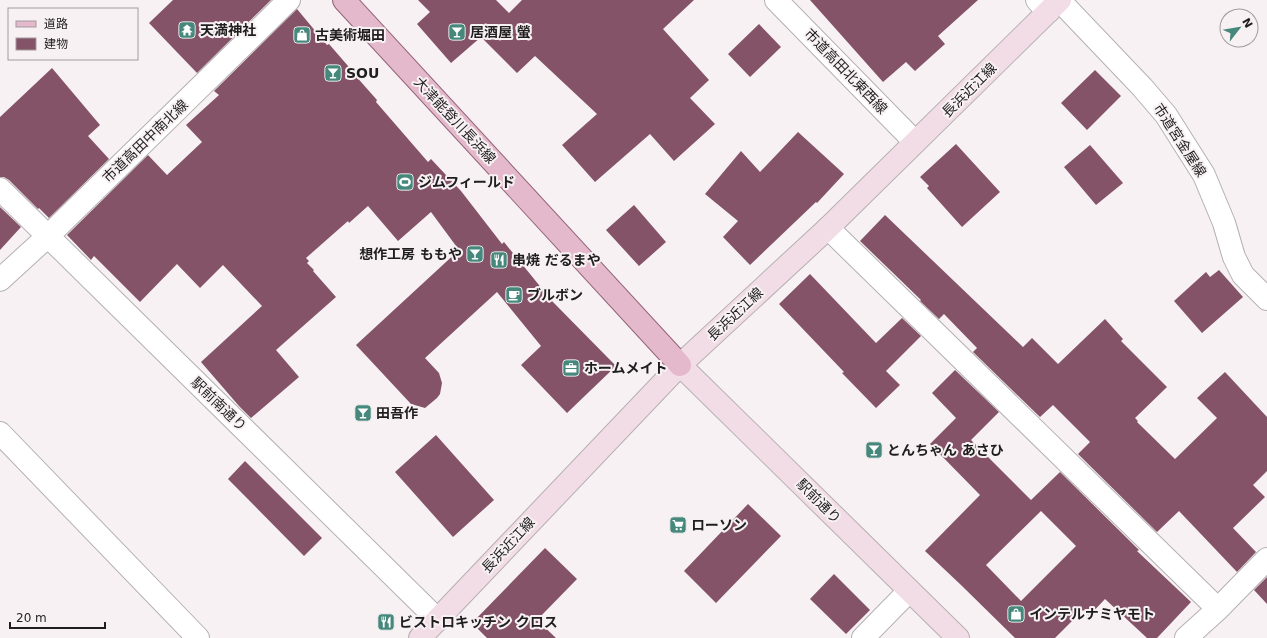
<svg xmlns="http://www.w3.org/2000/svg" width="1267" height="638" viewBox="0 0 1267 638" font-family="'DejaVu Sans','Noto Sans JP',sans-serif">
	<rect width="100%" height="100%" fill="#f7f1f3"/>
	<!-- building -->
	<path fill="#845367" fill-rule="evenodd" d="M173,0H271L197,73L149,23Z
		M418,0H496L509,13L522,0H694L663,29L709,80L690,98L715,124L674,161L650,134L595,182L562,145L597,114L535,56L517,73L481,37L451,63L417,24L430,12Z
		M810,0H978L938,36L945,44L915,71L906,62L883,82Z
		M297,9L327,45L329,44L355,74H354L377,100L376,102L428,162L431,159L461,191L502,244L504,242L552,301L616,366L567,413L521,365L541,346L497,292L425,358L439,373L442,383L440,394L437,398L425,408L411,404L356,345L459,250L431,212L398,241L368,206L349,223L348,221L306,258L309,261L307,263L314,270L313,271L336,297L276,350L299,377L251,418L239,406L201,362L262,306L223,265L200,288L177,264L140,302L94,256L91,260L67,235L148,155L167,175L202,142L186,125L219,95L214,91Z
		M759,24L781,47L750,77L728,54Z
		M52,68L100,125L88,136L109,159L49,218L39,208L38,209L9,180L4,177H0V117Z
		M1095,70L1121,96L1087,130L1061,103Z
		M798,132L844,174L817,203L816,202L750,265L723,237L738,221L705,194L741,151L760,172Z
		M956,144L1000,192L962,227L927,188L929,186L920,177Z
		M1090,145L1123,183L1096,205L1064,167Z
		M634,205L666,242L639,266L606,230Z
		M0,207L21,227L0,250Z
		M885,215L1023,347L1032,338L1058,364L1105,319L1123,339L1121,341L1167,387L1135,418L1138,421L1137,422L1175,459L1217,418L1197,398L1225,372L1267,417V471L1253,485L1265,497L1233,528L1256,552L1237,572L1179,511L1157,532L1078,454L1090,442L1053,405L1040,417L973,352L977,348L944,314L939,319L920,301L921,300L860,241Z
		M1219,270L1243,297L1202,333L1174,301L1206,272L1210,277Z
		M810,274L876,343L902,318L921,336L886,371L900,385L876,408L842,373L844,372L779,304Z
		M955,370L999,412L971,440L1031,500L1060,472L1139,550L1137,551L1191,602L1157,638H1147L1105,599L1089,616L1083,610L1055,638H1015L961,585L925,551L980,495L930,444L956,418L932,393ZM1041,511L1076,546L1021,601L986,565Z
		M436,435L494,500L453,537L395,472Z
		M245,461L322,538L304,556L228,479Z
		M748,504L781,536L716,603L684,571Z
		M545,548L577,579L537,620L556,638H487L472,623Z
		M834,574L870,610L846,634L810,599Z
		M1267,577V604L1254,590Z"/>
	<g fill="none" stroke-linecap="round" stroke-linejoin="round">
		<defs>
			<path id="street" d="M776,0L915,142
				M1037,0L1048,12
				M1060,1L1142,87L1166,115L1204,175L1224,223L1234,257L1243,275L1267,299
				M0,189L438,620
				M828,228L1218,609
				M0,280L48,236L289,0
				M0,433L198,638
				M863,638L909,591
				M1186,638L1218,609L1267,559"/>
			<path id="secondary" d="M680,365L958,638
				M420,638L680,365L828,228L1060,0"/>
			<path id="primary" d="M344,0L680,365"/>
		</defs>
		<!-- street casing -->
		<use href="#street" stroke="#b5b0b1" stroke-width="24"/>
		<!-- secondary casing -->
		<use href="#secondary" stroke="#b5b0b1" stroke-width="24"/>
		<!-- primary casing -->
		<use href="#primary" stroke="#936477" stroke-width="24"/>
		<!-- street -->
		<use href="#street" stroke="#fff" stroke-width="22"/>
		<!-- secondary -->
		<use href="#secondary" stroke="#f2dce5" stroke-width="22"/>
		<!-- primary -->
		<use href="#primary" stroke="#e4b9cb" stroke-width="22"/>
	</g>
	<!-- icons -->
	<defs>
		<symbol id="temple-square" viewBox="-11 -11 22 22"><rect x="-9" y="-9" width="18" height="18" rx="4" fill="#46897c" stroke="#f7f1f3"/><path d="M0-6L5-2H3V0L6.5 2.5H4V6H1.5V3h-3V6H-4V2.5H-6.5L-3 0V-2H-5Z" fill="#fff"/></symbol>
		<symbol id="bar-square" viewBox="-11 -11 22 22"><rect x="-9" y="-9" width="18" height="18" rx="4" fill="#46897c" stroke="#f7f1f3"/><path d="M-6-5H6L.8 .8V4.5H3.5V6h-7V4.5H-.8V.8Z" fill="#fff"/></symbol>
		<symbol id="shop-square" viewBox="-11 -11 22 22"><rect x="-9" y="-9" width="18" height="18" rx="4" fill="#46897c" stroke="#f7f1f3"/><path d="M-5-2.5h2.3a2.7 3.5 0 0 1 5.4 0H5L5.5 6h-11ZM-1.5-2.5h3a1.5 2.3 0 0 0-3 0Z" fill="#fff"/></symbol>
		<symbol id="stadium-square" viewBox="-11 -11 22 22"><rect x="-9" y="-9" width="18" height="18" rx="4" fill="#46897c" stroke="#f7f1f3"/><path d="M0-5a6.5 5 0 1 0 0 10a6.5 5 0 1 0 0-10ZM-3.5-1.8h7v3.6h-7Z" fill="#fff"/></symbol>
		<symbol id="restaurant-square" viewBox="-11 -11 22 22"><rect x="-9" y="-9" width="18" height="18" rx="4" fill="#46897c" stroke="#f7f1f3"/><path d="M-5-6h1v4h1v-4h1v4h1v-4h1v5L-1.5 .5V6h-2V.5L-5-1ZM5-6V6H3V1.5H1.5Q1.5-4 5-6Z" fill="#fff"/></symbol>
		<symbol id="cafe-square" viewBox="-11 -11 22 22"><rect x="-9" y="-9" width="18" height="18" rx="4" fill="#46897c" stroke="#f7f1f3"/><path d="M-5.5-4.5H6V0H3Q3 3.5 0 3.5H-2.5Q-5.5 3.5-5.5 0ZM3-3.2v2h1.7v-2ZM-6 4.5H4V6H-6Z" fill="#fff"/></symbol>
		<symbol id="office-square" viewBox="-11 -11 22 22"><rect x="-9" y="-9" width="18" height="18" rx="4" fill="#46897c" stroke="#f7f1f3"/><path d="M-6-3h4V-5.5h4V-3h4V5H-6ZM-1-4.5V-3h2v-1.5ZM-6 0V1H6V0Z" fill="#fff"/></symbol>
		<symbol id="supermarket-square" viewBox="-11 -11 22 22"><rect x="-9" y="-9" width="18" height="18" rx="4" fill="#46897c" stroke="#f7f1f3"/><path d="M-6-5.5h2.5l.6 2H6L4.5 2H-2.5L-4.4-4H-6ZM-1.5 3.2a1.3 1.3 0 1 0 .1 0ZM3 3.2a1.3 1.3 0 1 0 .1 0Z" fill="#fff"/></symbol>
	</defs>
	<g fill-rule="evenodd">
		<use href="#temple-square" x="177" y="20" width="20" height="20"/>
		<use href="#bar-square" x="447" y="22" width="20" height="20"/>
		<use href="#shop-square" x="292" y="25" width="20" height="20"/>
		<use href="#bar-square" x="323" y="63" width="20" height="20"/>
		<use href="#stadium-square" x="395" y="172" width="20" height="20"/>
		<use href="#bar-square" x="465" y="244" width="20" height="20"/>
		<use href="#restaurant-square" x="489" y="250" width="20" height="20"/>
		<use href="#cafe-square" x="504" y="285" width="20" height="20"/>
		<use href="#office-square" x="561" y="358" width="20" height="20"/>
		<use href="#bar-square" x="353" y="403" width="20" height="20"/>
		<use href="#bar-square" x="864" y="440" width="20" height="20"/>
		<use href="#supermarket-square" x="668" y="515" width="20" height="20"/>
		<use href="#shop-square" x="1006" y="604" width="20" height="20"/>
		<use href="#restaurant-square" x="376" y="612" width="20" height="20"/>
	</g>
	<g text-anchor="middle" stroke-width="4" stroke-linejoin="round" paint-order="stroke">
		<!-- poi labels -->
		<g font-size="14" font-weight="bold" fill="#1f1d1d" stroke="#f7f1f3" text-anchor="start">
			<text x="200" y="35">天満神社</text>
			<text x="470" y="37">居酒屋 螢</text>
			<text x="315" y="40">古美術堀田</text>
			<text x="346" y="78">SOU</text>
			<text x="418" y="187">ジムフィールド</text>
			<text x="462" y="259" text-anchor="end">想作工房 ももや</text>
			<text x="512" y="265">串焼 だるまや</text>
			<text x="527" y="300">ブルボン</text>
			<text x="584" y="373">ホームメイト</text>
			<text x="376" y="418">田吾作</text>
			<text x="887" y="455">とんちゃん あさひ</text>
			<text x="691" y="530">ローソン</text>
			<text x="1029" y="619">インテルナミヤモト</text>
			<text x="399" y="627">ビストロキッチン クロス</text>
		</g>
		<!-- street labels -->
		<g font-size="14" fill="#1f1d1d" stroke="#f7f1f3">
			<text transform="translate(846 71) rotate(46)" y="5">市道高田北東西線</text>
			<text transform="translate(969 90) rotate(-45)" y="5">長浜近江線</text>
			<text transform="translate(455 120) rotate(47)" y="5">大津能登川長浜線</text>
			<text transform="translate(1180 140) rotate(57)" y="5">市道宮金屋線</text>
			<text transform="translate(145 141) rotate(-44)" y="5">市道高田中南北線</text>
			<text transform="translate(735 314) rotate(-43)" y="5">長浜近江線</text>
			<text transform="translate(219 404) rotate(44)" y="5">駅前南通り</text>
			<text transform="translate(819 501) rotate(45)" y="5">駅前通り</text>
			<text transform="translate(508 545) rotate(-47)" y="5">長浜近江線</text>
		</g>
	</g>
	<!-- legend -->
	<rect x="8" y="8" width="130" height="52" fill="#f7f1f3" stroke="#a19c9d"/>
	<rect x="16" y="21" width="20" height="6" fill="#e4b9cb" stroke="#a19c9d"/>
	<text x="44" y="28" font-size="12" fill="#1f1d1d">道路</text>
	<rect x="16" y="38" width="20" height="12" fill="#845367" stroke="#a19c9d"/>
	<text x="44" y="48" font-size="12" fill="#1f1d1d">建物</text>
	<!-- north arrow -->
	<g transform="translate(1239 28) rotate(59)"><circle r="19" fill="#f7f1f3" stroke="#a19c9d"/>
	<path d="M0-3L7 15L0 10L-7 15Z" fill="#46897c"/>
	<text y="-6" font-size="11" font-weight="bold" text-anchor="middle" fill="#1f1d1d">N</text>
	</g>
	<!-- scale -->
	<path d="M10 622v6h95v-6" fill="none" stroke="#1f1d1d" stroke-width="2"/>
	<text x="16" y="622" font-size="12" fill="#1f1d1d" stroke="#f7f1f3" stroke-width="3" paint-order="stroke">20 m</text>
</svg>
